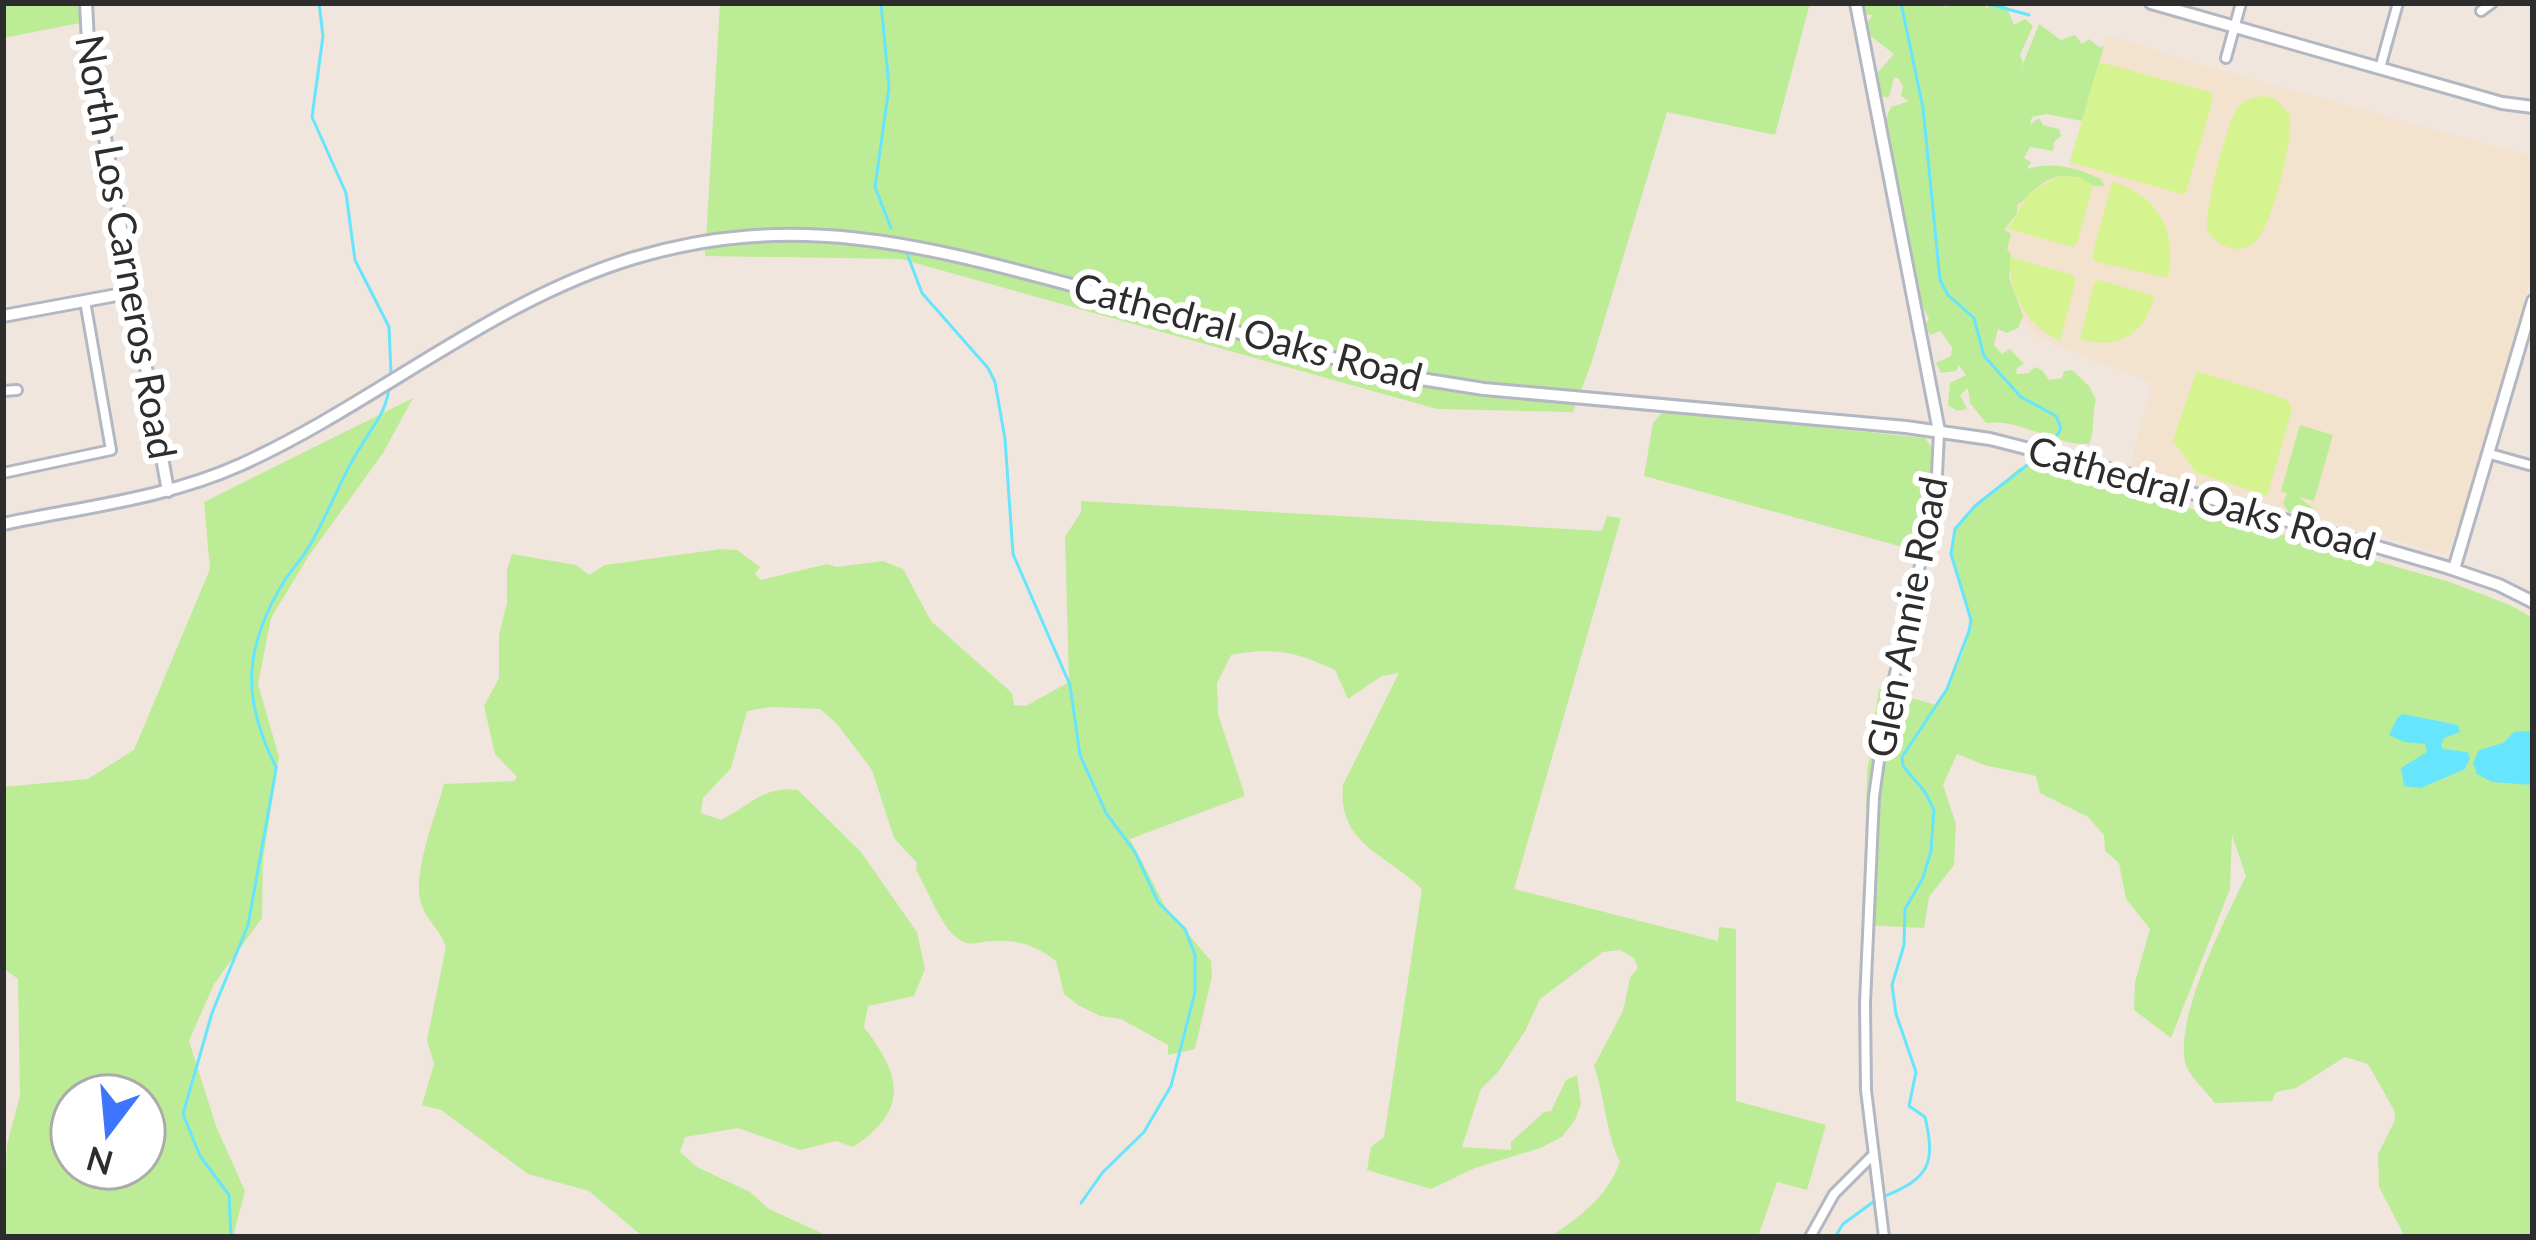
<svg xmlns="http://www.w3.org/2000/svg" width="2536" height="1240" viewBox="0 0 2536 1240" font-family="Lato,sans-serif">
	<rect width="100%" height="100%" fill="#f0e6de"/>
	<!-- education -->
	<path fill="#f3e2cd" d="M2107,35L2212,68L2533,157V271L2466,508L2446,554L2131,465L2152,383L2039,338L2026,324L2011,301L2004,229L2012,208L2047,173L2068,167Z"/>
	<!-- green -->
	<path fill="#bdec96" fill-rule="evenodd" d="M3,3H78L80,23L3,38Z
		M720,3H1810L1775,135L1667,112L1591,364L1573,412L1437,409L901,259L705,256Z
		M1860,3H1938L1946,7L1957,3H1986V9L1991,3H2005L2014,25L2025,19L2033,26L2020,55L2023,62L2018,76L2039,24L2061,40L2075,35L2082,44L2089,39L2099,47L2104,46L2082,121L2046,114L2032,117L2030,125L2039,118L2043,125L2059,129L2061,136L2054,142L2053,151L2030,147L2024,158L2031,162L2027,169C2055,161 2075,168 2101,179L2104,186C2086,189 2074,171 2056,177C2038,182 2029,198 2017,205V213L2004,230L2011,234L2007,249L2011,255L2009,277L2023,316L2018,328L2007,333L1998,329L1994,345L2002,354L2010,349L2024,364L2017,368L2016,374L2029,373L2034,367L2042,370L2049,380L2062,378L2064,371L2072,370L2089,386L2096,400C2091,415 2096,428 2089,444C2049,445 2022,418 1986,423L1970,403L1968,388L1960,395L1967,409L1957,411L1948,405L1950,383L1966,375L1959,365L1956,371L1941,373L1936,363L1951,356L1952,347L1940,331L1931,335L1924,327L1929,318C1909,291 1892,159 1886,119L1891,107L1909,101L1901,96L1903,86L1898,78H1894L1889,97H1883L1874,77L1894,54L1868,34L1866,24L1873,15L1862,14Z
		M413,398L383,453L308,557L271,618L258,684L279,757L263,859L262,918L214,984L189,1041L216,1126L245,1191L233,1237H3L7,1144L20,1096L18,979L3,968V787L88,779L134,750L210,569L204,502ZM72,1096H144V1168H72Z
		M1663,411L1925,438L1935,452L1927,530L1921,552L1644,476L1653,423Z
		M2300,425L2333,435L2314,501L2298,497L2313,508L2308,517L2295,509L2289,513L2283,503L2287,494L2281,491Z
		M2037,460L2111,486L2450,582L2510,605L2533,618V1237H2405L2379,1187L2378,1154L2395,1120L2394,1110L2368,1064L2345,1057L2296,1088L2276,1092L2272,1101L2215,1103C2207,1092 2190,1077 2186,1065C2172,1021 2226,918 2246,876L2232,835L2230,889L2171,1038L2134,1010L2135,982L2150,929L2126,899L2119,863L2105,851L2104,835L2088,817L2040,793L2036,776L1984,765L1957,754L1943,785L1956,824L1954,865L1929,897L1924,928L1863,925L1867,774L1879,689L1936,705C1952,683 1968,647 1971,620L1951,554L1955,529L1963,517L2018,469Z
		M1081,501L1602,531L1607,516L1621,518L1514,889L1718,941L1719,927L1736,929V1101L1826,1125L1807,1190L1777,1182L1758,1237H1550C1581,1216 1607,1197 1620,1162C1606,1134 1605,1097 1594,1066L1623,1011L1630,978L1638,968L1634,958L1620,950L1603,952L1540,999L1525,1031L1498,1072L1481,1089L1462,1147L1511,1150V1142L1544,1112L1551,1111L1566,1080L1577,1075L1581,1104L1575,1120L1562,1137L1540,1148L1475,1168L1431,1189L1367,1170L1371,1147L1384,1137L1422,889C1387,854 1337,844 1343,785L1399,673L1382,676L1348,699L1335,670C1295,651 1275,647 1231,655L1217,683L1218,714L1245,796L1130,839L1166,908L1211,961L1212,976L1195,1049L1168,1055V1045L1121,1019L1100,1016L1078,1005L1064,994L1056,961C1032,942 1012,939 983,942C976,943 970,945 964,942C942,933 928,889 916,870L917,863L894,838L872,770L837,724L820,709L772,707L747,711L731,768L703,798L701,813L721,820C749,806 764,785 798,790L861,852L917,932L925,969L914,996L868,1006L864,1027C901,1075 910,1110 853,1147L836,1141L800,1150L738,1128L685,1137L680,1152L697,1167L750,1192L769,1209L830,1237H643L589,1191L528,1174L441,1110L422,1105L434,1064L427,1040L446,947C441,931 428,922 422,906C410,878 436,815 444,784L514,781L517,777L495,754L484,706L499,678V635L507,603V569L512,554L576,565L589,575L605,565L721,549L737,550L760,567L755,574L761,580L827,564L836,567L883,561L903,569L931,621L1012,693L1014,705L1026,706L1069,682L1065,537L1081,512Z"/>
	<!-- pitch -->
	<path fill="#d5f490" d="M2099,62L2210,92L2213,100L2185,195L2070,162Z
		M2265,96L2275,99L2289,114C2295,135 2274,214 2261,234C2247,258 2220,250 2207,231C2204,213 2227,121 2238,107C2245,99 2254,97 2265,96Z
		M2061,176L2079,177L2093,185L2077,243L2073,247L2008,229L2030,192Z
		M2112,182C2158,194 2178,233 2168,278L2096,262L2092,256Z
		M2010,257L2073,275L2076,280L2060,341C2026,325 2009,293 2010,257Z
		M2099,280L2154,296C2146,334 2117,351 2080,339L2094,283Z
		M2197,371L2288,400L2292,409L2267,496L2195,472L2173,440Z"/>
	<!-- water -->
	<path fill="#67e5fc" d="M2403,714L2458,725L2460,732L2444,738L2441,745L2443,749L2467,752L2470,758L2465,769L2421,788L2404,786L2401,768L2427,752L2425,744L2404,742L2389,735L2397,718Z
		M2533,731V785L2492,782L2477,774L2473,763L2479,750L2503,743L2514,732Z"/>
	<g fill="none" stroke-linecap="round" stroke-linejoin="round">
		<!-- stream -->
		<path stroke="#67e5fc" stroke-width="3" d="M319,3L323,36L312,117L346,193L355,260L389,327L391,374
			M881,3L889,87L875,187L891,228
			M1901,3L1923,108L1940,280L1948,295L1974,318L1984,356L2021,397L2056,416L2061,428L2051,447
			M1986,3L2029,15
			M906,251L922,293L988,368L995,382L1005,439L1013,554L1070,685L1080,755L1106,813L1135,852L1158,902L1185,929L1195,955V992L1171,1086L1144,1132L1103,1172L1081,1203
			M1885,1196C1929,1178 1936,1164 1925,1117L1909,1106L1916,1072L1896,1014L1892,985L1904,945L1905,909L1923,878L1931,851L1934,810L1925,792L1903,766L1902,757L1947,689L1969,631L1971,620L1951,554L1955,529L1976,505L2031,462
			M231,1237L229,1195L200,1156L183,1114L212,1013L248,925L275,775L276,767C242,700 243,649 283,583C291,570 303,558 310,545C329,513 341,477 361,446C373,426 385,414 389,389
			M1835,1237L1843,1224L1876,1200"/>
		<defs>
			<path id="street" d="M2481,11L2492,3
				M2226,58L2241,3
				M2380,68L2398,3
				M3,391L17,390
				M2490,454L2533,466
				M3,473L111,450L85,301
				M1810,1237L1834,1194L1872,1156
				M1884,1237L1866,1090L1865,1003L1874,797L1885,717L1936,496L1939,432"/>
			<path id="secondary" d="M86,3L88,42L168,491
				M1856,3L1939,431
				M2151,3L2502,103L2533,107
				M3,316L133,292
				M3,524C83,507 164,499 240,465C375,404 491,301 634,258C795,210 922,245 1079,287C1193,319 1306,354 1421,379L1484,389L1906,427L1990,439L2116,471L2446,567L2499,585L2533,602
				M2454,569L2533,301"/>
		</defs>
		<!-- street casing -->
		<use href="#street" stroke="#b2b7c2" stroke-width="14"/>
		<!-- secondary casing -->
		<use href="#secondary" stroke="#b2b7c2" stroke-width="16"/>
		<!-- street -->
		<use href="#street" stroke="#fff" stroke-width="8"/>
		<!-- secondary -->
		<use href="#secondary" stroke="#fff" stroke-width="10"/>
	</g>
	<g text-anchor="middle" stroke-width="12" stroke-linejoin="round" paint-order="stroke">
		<!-- street labels -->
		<g font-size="39" fill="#2d2d2d" stroke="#fff">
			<text transform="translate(126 247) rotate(80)" y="14">North Los Carneros Road</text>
			<text transform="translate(1248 332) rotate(15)" y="14">Cathedral Oaks Road</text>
			<text transform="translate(2202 498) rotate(16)" y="14">Cathedral Oaks Road</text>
			<text transform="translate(1907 617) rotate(-79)" y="14">Glen Annie Road</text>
		</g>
	</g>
	<!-- border -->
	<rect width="2536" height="1240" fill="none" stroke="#2d2d2d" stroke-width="12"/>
	<!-- north arrow -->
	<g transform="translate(108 1132) rotate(196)"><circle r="57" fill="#ffffff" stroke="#ababab" stroke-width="3"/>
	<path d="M0-9L21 45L0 30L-21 45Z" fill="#3c76ff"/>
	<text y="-18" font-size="33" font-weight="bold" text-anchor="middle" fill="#2d2d2d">N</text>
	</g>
</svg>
